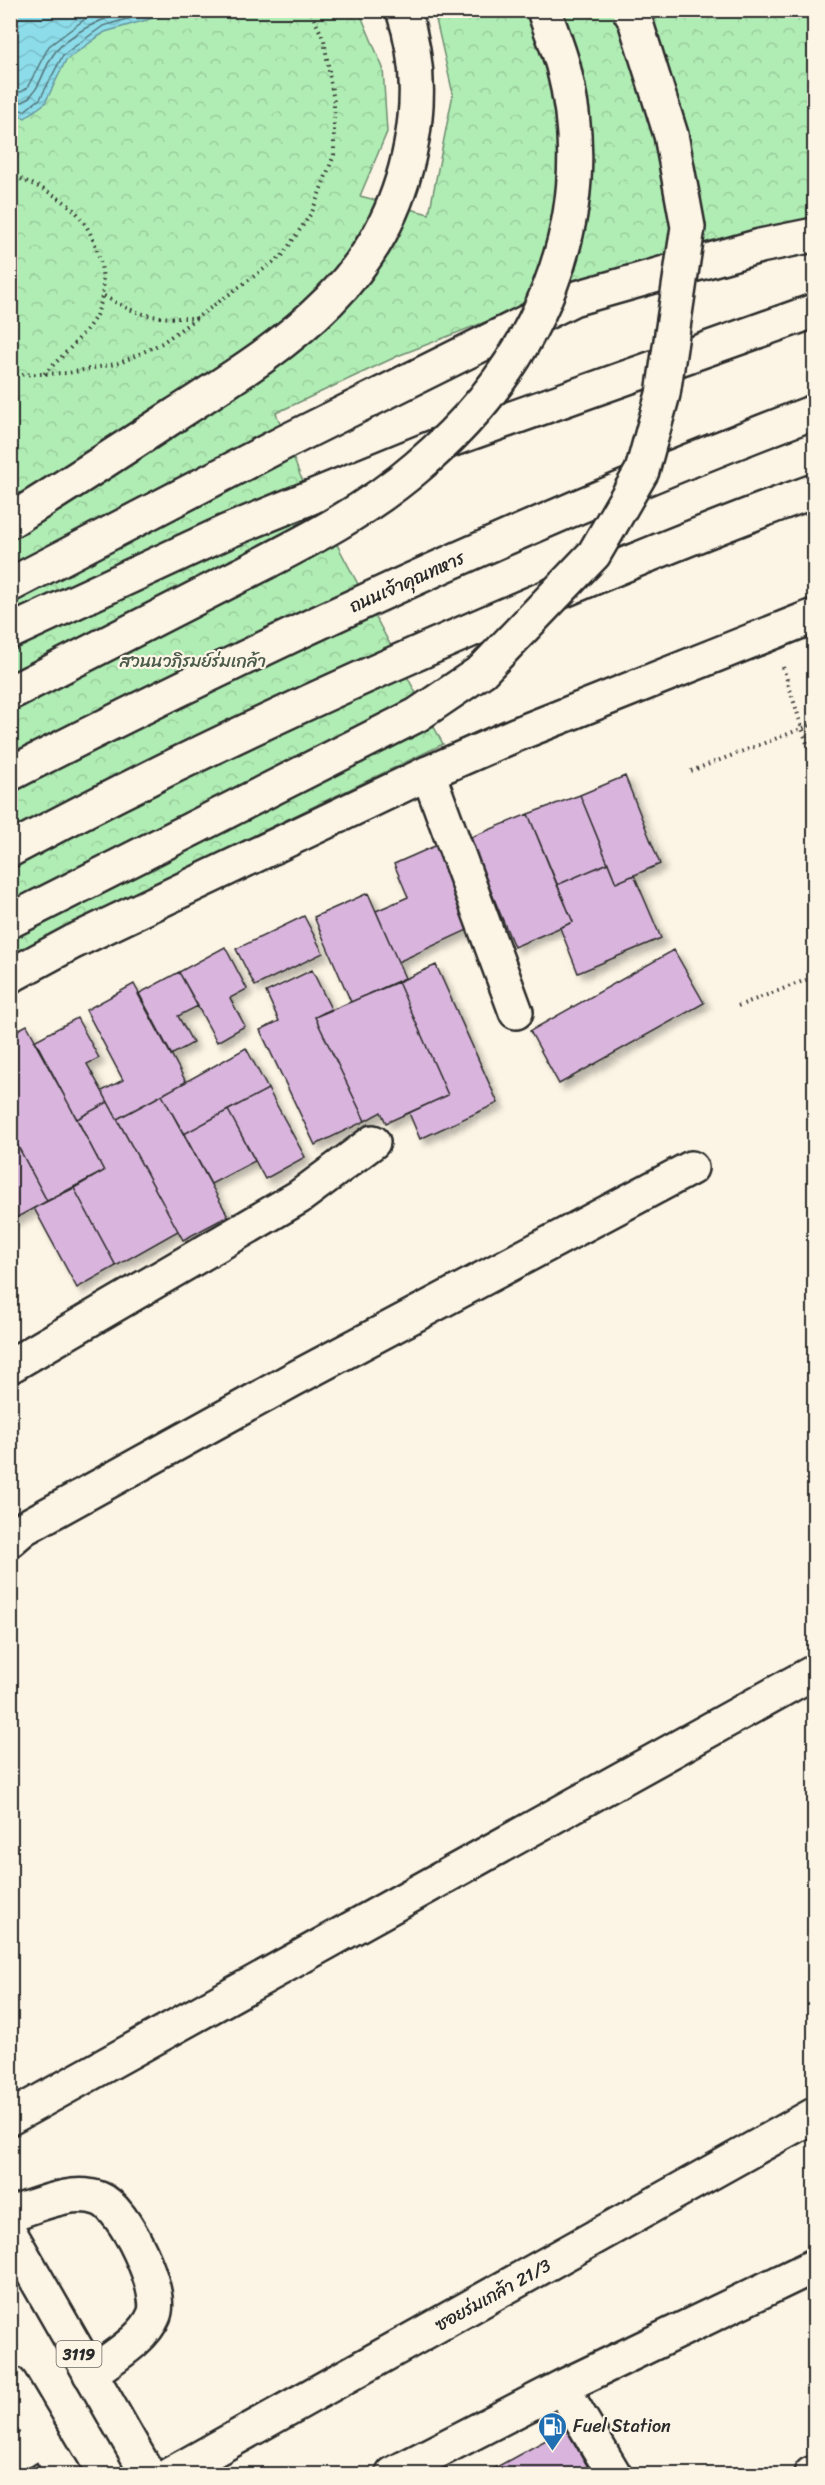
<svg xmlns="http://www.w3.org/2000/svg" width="825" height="2485" viewBox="0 0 825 2485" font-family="Sriracha,'Playpen Sans Thai',sans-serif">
	<defs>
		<pattern id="park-crowns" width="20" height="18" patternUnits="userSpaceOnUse" patternTransform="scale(1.5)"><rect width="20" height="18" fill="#b0edb4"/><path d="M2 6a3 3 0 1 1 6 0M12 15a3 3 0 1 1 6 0" fill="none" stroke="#98cb9b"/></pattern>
		<pattern id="water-waves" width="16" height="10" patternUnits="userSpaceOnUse" patternTransform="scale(1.5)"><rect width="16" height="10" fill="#8cdce9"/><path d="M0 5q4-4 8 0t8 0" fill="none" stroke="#79bdc8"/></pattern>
		<filter id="shadow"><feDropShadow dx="5.5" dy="5.5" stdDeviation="3" flood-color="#0004"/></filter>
	</defs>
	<rect width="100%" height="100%" fill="#fcf5e5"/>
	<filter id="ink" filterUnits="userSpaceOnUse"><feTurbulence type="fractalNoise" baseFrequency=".0167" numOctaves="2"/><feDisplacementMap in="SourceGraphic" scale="12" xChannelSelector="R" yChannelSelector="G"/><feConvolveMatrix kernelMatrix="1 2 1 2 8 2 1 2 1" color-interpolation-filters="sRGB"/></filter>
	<g filter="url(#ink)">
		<!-- park -->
		<path fill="url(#park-crowns)" stroke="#6e8c70" stroke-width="1.5" d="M11,11H359L383,68L387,132L360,196L429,214L453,94L434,11H814V223L626,267L400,355L276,413L300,475L443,744L135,893L11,963Z"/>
		<!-- water -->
		<path fill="url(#water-waves)" stroke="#65959d" stroke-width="1.5" d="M12,11V10L177,11L105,32L66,60L45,103L25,118L11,112Z"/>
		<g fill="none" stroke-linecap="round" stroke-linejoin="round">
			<!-- shore -->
			<path stroke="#527277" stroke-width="1.5" d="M10,91L21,92L27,88L49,46L97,10
				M10,100L23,102C42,90 42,68 56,51C74,30 104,18 130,10
				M10,107L24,111L40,99L63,55L103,26L157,10"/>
		</g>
		<!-- building -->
		<path fill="#d9b4dd" stroke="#2b2b2b" stroke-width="1.5" filter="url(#shadow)" d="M625,776L660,864L616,883L580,795Z
			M580,795L608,863L557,885L528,814Z
			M528,814L573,922L514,947L469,838Z
			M437,845L474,927L398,962L376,911L408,897L394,864Z
			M608,863L616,883L634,875L661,938L578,973L560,928L573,922L557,885Z
			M368,893L405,978L351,1002L314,917Z
			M304,916L323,953L255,986L236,949Z
			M225,947L247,989L230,998L245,1026L217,1042L179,972Z
			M674,950L704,1003L559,1084L530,1031Z
			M436,965L498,1103L420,1139L409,1113L448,1095L398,982Z
			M312,970L331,1009L315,1017L365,1121L315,1145L260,1030L279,1021L266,992Z
			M179,972L198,1006L178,1016L193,1043L171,1055L138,994Z
			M398,982L448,1095L386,1123L381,1112L365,1121L315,1017Z
			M134,984L186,1082L117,1119L102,1091L123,1080L86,1010Z
			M77,1018L99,1058L87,1064L108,1102L77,1119L34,1041Z
			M27,1025L104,1171L47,1201L10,1131V1034Z
			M246,1048L268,1089L184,1134L162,1095Z
			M268,1089L305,1157L265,1179L228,1110Z
			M162,1095L228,1216L183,1240L117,1119Z
			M108,1102L178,1231L116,1266L74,1188L104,1171L77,1119Z
			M228,1110L255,1161L211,1184L184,1134Z
			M10,1131L47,1201L12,1220L10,1217Z
			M74,1188L116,1266L77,1288L34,1208Z
			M566,2429L592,2474H484Z"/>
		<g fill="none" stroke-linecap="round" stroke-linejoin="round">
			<defs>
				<path id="minor" d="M428,773L516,1012
					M10,1366L299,1197L373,1142
					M10,1540L24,1528L292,1380L691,1168
					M10,2118L814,1672
					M10,2214C37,2206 72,2188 100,2199C124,2208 164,2291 154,2315C144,2340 111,2358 90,2374
					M562,2387L614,2474
					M10,2459L43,2438
					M171,2474L814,2115
					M393,2474L562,2387L814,2266
					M811,2474L814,2473"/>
				<path id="major" d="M10,521C66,486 120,451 175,415C285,344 385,284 411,145C420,99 418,54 403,10
					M10,585L285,442L573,299L760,246L814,235
					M10,632L228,531L456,438L814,311
					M10,774C272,640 539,516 814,412
					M10,850C168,765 330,690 494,620C600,574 706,530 814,491
					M10,976L73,942L428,773L515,735L814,616
					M10,2233L148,2474
					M10,2383L64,2474"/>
			</defs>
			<!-- minor casing -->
			<use href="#minor" stroke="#2b2b2b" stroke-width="38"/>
			<!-- major casing -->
			<use href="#major" stroke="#2b2b2b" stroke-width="38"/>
			<!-- path -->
			<path stroke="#2b2b2b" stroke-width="4" stroke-dasharray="1.5 4.5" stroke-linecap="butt" d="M10,174C32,184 58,194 75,211C99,237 113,288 94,319C81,339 61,357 44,374
				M104,296C143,318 153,318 197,318
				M10,375L68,373L120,363L162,343L282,256L312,212L334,155V102L324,40L310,10
				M783,667L814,766
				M691,771L814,724
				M738,1006L814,977"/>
			<!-- minor -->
			<use href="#minor" stroke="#fcf5e5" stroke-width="33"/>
			<!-- major -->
			<use href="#major" stroke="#fcf5e5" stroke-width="33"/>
			<defs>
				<path id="major-bridge" d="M10,693C86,654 162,616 237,577C299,545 364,513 417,467C536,367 603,222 563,66C558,47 550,29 544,10
					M10,921L417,715L482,671L594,554L642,471L663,394L688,227L671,135L635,20L629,10"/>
			</defs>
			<!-- major-bridge casing -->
			<use href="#major-bridge" stroke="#2b2b2b" stroke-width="38" stroke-linecap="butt"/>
			<!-- major-bridge -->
			<use href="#major-bridge" stroke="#fcf5e5" stroke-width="33"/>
		</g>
	</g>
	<!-- icons -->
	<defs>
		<symbol id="fuel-pin" viewBox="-11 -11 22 30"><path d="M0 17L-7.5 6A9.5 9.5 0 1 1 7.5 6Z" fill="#1f6fb2" stroke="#fcf5e5"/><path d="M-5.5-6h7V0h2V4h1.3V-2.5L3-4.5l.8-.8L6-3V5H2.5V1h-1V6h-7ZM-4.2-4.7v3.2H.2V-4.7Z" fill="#fff"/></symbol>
	</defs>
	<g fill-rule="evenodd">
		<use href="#fuel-pin" x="536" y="2410" width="33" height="45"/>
	</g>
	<g text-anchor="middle" stroke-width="4.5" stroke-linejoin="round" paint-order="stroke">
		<!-- shield labels -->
		<rect fill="#fcf5e5" stroke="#6a6863" stroke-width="1.5" x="56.5" y="2341" width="45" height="26" rx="4.5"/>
		<g font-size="16" font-weight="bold" fill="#2b2b2b">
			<text x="79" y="2360">3119</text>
		</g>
		<!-- street labels -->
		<g font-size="18" fill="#2b2b2b" stroke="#fcf5e5">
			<text transform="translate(407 582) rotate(-24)" y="6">ถนนเจ้าคุณทหาร</text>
			<text transform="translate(493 2295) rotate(-29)" y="6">ซอยร่มเกล้า 21/3</text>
		</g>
		<!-- park labels -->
		<g font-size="18" fill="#4c5c4d" stroke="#fcf5e5">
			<text x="193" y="667">สวนนวภิรมย์ร่มเกล้า</text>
		</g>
		<!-- poi labels -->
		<g font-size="18" fill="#2b2b2b" stroke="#fcf5e5" text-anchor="start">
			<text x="573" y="2432">Fuel Station</text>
		</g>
	</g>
	<!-- margin -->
	<rect width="825" height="2485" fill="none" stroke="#fcf5e5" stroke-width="36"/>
	<rect x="18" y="18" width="789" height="2449" fill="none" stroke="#2b2b2b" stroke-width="2" filter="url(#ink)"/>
</svg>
